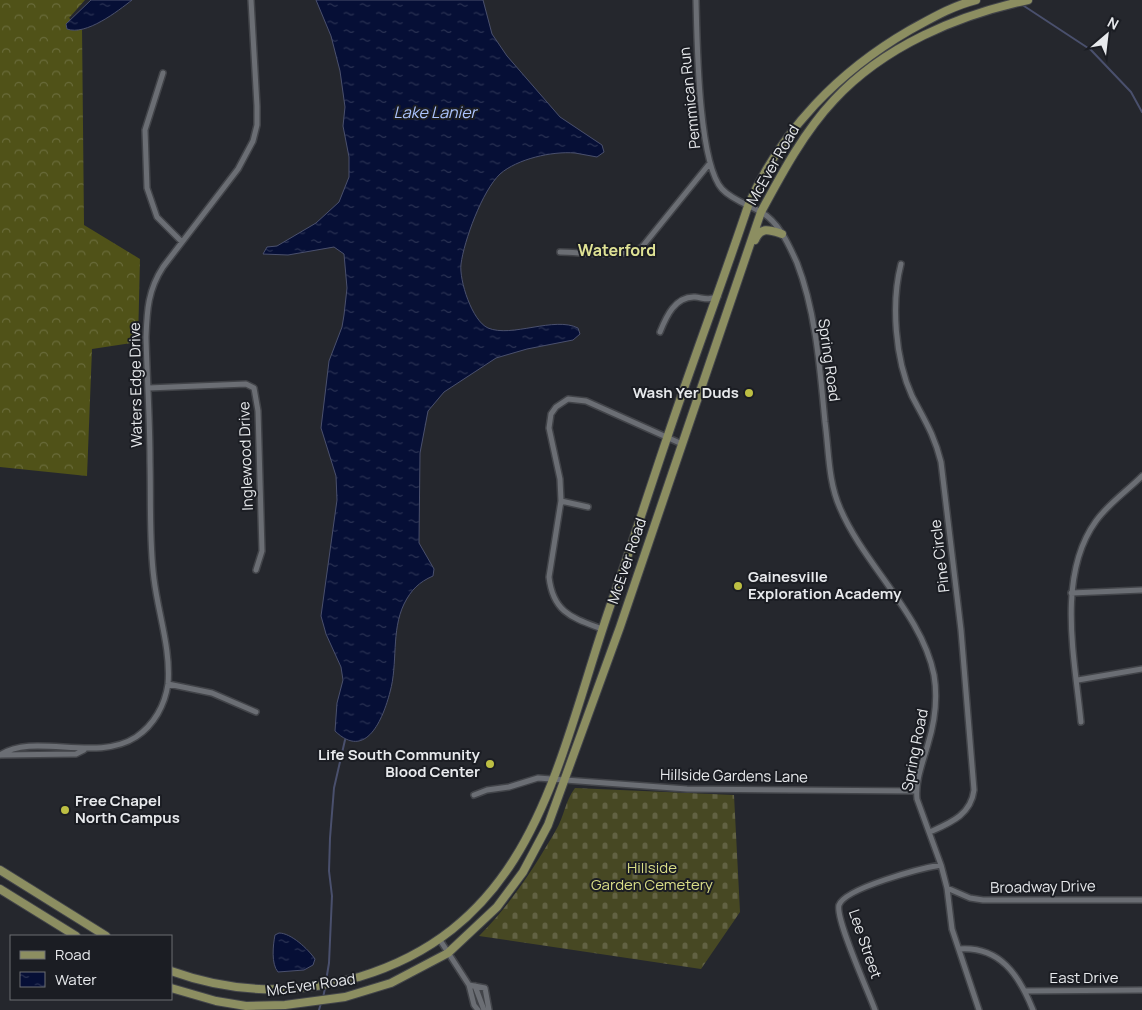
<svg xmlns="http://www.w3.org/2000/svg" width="1142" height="1010" viewBox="0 0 1142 1010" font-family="Manrope,sans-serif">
	<defs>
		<pattern id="forest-crowns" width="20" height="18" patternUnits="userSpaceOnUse" patternTransform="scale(1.25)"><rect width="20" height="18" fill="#505218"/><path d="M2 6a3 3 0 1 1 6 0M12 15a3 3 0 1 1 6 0" fill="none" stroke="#696b3a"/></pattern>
		<pattern id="cemetery-stones" width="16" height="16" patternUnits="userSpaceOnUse" patternTransform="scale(1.25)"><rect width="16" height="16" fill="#474823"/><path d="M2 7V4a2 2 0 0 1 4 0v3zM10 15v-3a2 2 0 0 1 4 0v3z" fill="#626243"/></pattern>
		<pattern id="water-ripples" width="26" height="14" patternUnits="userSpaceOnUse" patternTransform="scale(1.25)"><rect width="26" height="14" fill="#060f36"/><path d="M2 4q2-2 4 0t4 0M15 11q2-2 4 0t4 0" fill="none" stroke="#2a3253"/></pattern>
	</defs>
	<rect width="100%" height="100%" fill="#25272d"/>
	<!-- forest -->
	<path fill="url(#forest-crowns)" d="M0,0H85L69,18L82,28L84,225L140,259L138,342L92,349L87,476L0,467Z"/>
	<!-- cemetery -->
	<path fill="url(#cemetery-stones)" d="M575,788L734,795L740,912L701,969L479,936C510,905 534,868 556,830C564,817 565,801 575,788Z"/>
	<!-- water -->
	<path fill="url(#water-ripples)" stroke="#4a506d" d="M91,0H132C118,11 86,36 67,29L66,24Z
		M316,0H483L492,34L507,56L560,117L602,145L604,152L597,157C590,156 582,154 575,153C552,151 517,159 500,174C482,191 464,241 461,264C459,280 472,321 488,328C512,338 554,316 578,328L580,334L573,340L527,349L496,358L444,392L428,411L420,453L419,543L434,569L433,576C419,582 411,590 404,604C391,631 398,664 390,692C383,719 366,761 335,731L337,703L343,680L341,667L326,634L321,616L337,500L336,476L321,428L329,361L342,327L344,315L347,288L344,254L334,247L288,255L263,254L267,247L277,246L316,223L339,202L349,177V157L343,126L345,107L340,71L331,36Z
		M279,933C291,933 308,949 315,959L313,965L304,970L278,972C271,964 273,945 275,935Z"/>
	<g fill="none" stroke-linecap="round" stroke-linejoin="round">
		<!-- stream -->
		<path stroke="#4a506d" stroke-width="2" d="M1021,4L1091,50L1131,92L1142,112
			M326,981L329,963L332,896L329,871L330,838L334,788L345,740
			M323,998L325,988
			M319,1010L321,1003"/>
		<defs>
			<path id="minor" d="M696,0C697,38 698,163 722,189C731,199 748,205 759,211C778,220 789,245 797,263C816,312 820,370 825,422C829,451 828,481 840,508C864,565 922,614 934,675C938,699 935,721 928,744C923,762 915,781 917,799L941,865L947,888L952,929L979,1010
				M163,73L145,130L147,188L157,217L182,242
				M560,252C582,252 624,259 642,247L710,163
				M901,264C891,303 895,359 912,396C925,421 934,434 941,462L961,630L974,790C971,815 950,823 930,832
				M660,332C666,317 675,296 695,297C704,298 708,301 718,296
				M148,388L246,384L254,388L258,411L262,551L256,570
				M561,501L588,507
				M1071,593L1142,590
				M602,629C573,618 553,613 549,577L561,501L560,479L549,428L551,414L556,407L568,399L586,401L682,444
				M1078,680L1142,669
				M168,684L212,693L256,712
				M1081,722C1075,660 1056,576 1096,521C1108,504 1127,491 1142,476
				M0,755C34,732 96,763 136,737C154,725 165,705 168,684C171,649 158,613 154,579C149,541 151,500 150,462C150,420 147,378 146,337C147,310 148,290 163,267L238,169L253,141L257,125V106L251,0
				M1,755L76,754L84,750
				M474,795L487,790L509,787L538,778L687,789L916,791
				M947,888L970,898L983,900H1142
				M440,940L469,985L474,1005L478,1010
				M959,949C1000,946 1019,975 1033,1010
				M469,985L485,988L489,1010
				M475,986L484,1010
				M1025,991L1142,990
				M875,1010C869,993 835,919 839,905C845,888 922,868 941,865"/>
			<path id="primary" d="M755,240C761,226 770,230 782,234
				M0,870L106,936
				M0,889L76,936
				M171,971C232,993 296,995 359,977C540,922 558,753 613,598C632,545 649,491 667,438C693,360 722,284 748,206C781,130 839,71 910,30C932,18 952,6 976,0
				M171,988L216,1001L246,1006L285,1005L345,997L391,983L448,953L497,907L523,872L548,825L620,627L761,212C782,173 804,132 834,100C884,46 958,15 1028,0"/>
		</defs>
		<!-- minor casing -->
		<use href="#minor" stroke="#424449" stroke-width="8"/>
		<!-- primary casing -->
		<use href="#primary" stroke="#424449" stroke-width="10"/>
		<!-- minor -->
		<use href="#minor" stroke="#6b6e74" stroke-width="5"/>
		<!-- primary -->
		<use href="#primary" stroke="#8c8e61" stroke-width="8"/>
	</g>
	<!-- markers -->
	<g fill="#bdbf43" stroke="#1b1d23" stroke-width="2">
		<circle cx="749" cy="393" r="5"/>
		<circle cx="738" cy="586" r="5"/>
		<circle cx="490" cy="764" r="5"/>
		<circle cx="65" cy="810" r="5"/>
	</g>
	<g text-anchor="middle" stroke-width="4" stroke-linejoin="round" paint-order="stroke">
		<!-- street labels -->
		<g font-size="15" fill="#e7e9ec" stroke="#1b1d23">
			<text transform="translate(690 98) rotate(-96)" y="5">Pemmican Run</text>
			<text transform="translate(773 165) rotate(-60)" y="5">McEver Road</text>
			<text transform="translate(829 360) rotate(82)" y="5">Spring Road</text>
			<text transform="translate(136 385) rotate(-91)" y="5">Waters Edge Drive</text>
			<text transform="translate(246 456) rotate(-92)" y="5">Inglewood Drive</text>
			<text transform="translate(940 556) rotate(-97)" y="5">Pine Circle</text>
			<text transform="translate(627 561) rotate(-71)" y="5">McEver Road</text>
			<text transform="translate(915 750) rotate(-79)" y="5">Spring Road</text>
			<text transform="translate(734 776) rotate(1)" y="5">Hillside Gardens Lane</text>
			<text transform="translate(1043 887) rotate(-1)" y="5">Broadway Drive</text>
			<text transform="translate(865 944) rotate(71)" y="5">Lee Street</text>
			<text x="1084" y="983">East Drive</text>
			<text transform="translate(311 985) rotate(-8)" y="5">McEver Road</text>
		</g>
		<!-- poi labels -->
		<g font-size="15" font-weight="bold" fill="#e7e9ec" stroke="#1b1d23" text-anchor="end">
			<text x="739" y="398">Wash Yer Duds</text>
			<text x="748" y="582" text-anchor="start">Gainesville<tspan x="748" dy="17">Exploration Academy</tspan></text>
			<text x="480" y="760">Life South Community<tspan x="480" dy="17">Blood Center</tspan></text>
			<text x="75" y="806" text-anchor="start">Free Chapel<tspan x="75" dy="17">North Campus</tspan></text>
		</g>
		<!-- park labels -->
		<g font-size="15" fill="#d9dd87" stroke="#1b1d23">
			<text x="652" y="873">Hillside<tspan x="652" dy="17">Garden Cemetery</tspan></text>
		</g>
		<!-- water labels -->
		<g font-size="16" font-style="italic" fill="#acc4fe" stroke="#1b1d23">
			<text x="435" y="118">Lake Lanier</text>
		</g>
		<!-- neighbourhood labels -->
		<g font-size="16" font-weight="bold" fill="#e0e395" stroke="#1b1d23">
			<text x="617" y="256">Waterford</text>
		</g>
	</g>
	<!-- legend -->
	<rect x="10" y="935" width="162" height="65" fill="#1b1d23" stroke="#6d6f73"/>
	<rect x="20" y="951" width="25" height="8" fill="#8c8e61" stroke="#6d6f73"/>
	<text x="55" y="960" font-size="15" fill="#e7e9ec">Road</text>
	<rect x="20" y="972" width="25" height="15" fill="url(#water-ripples)" stroke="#6d6f73"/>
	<text x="55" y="985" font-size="15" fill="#e7e9ec">Water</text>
	<!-- north arrow -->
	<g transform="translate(1107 35) rotate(28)" stroke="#1b1d23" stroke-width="4" paint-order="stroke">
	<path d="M0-4L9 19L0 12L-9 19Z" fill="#e7e9ec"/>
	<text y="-8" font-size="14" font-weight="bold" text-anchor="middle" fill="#e7e9ec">N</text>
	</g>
</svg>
